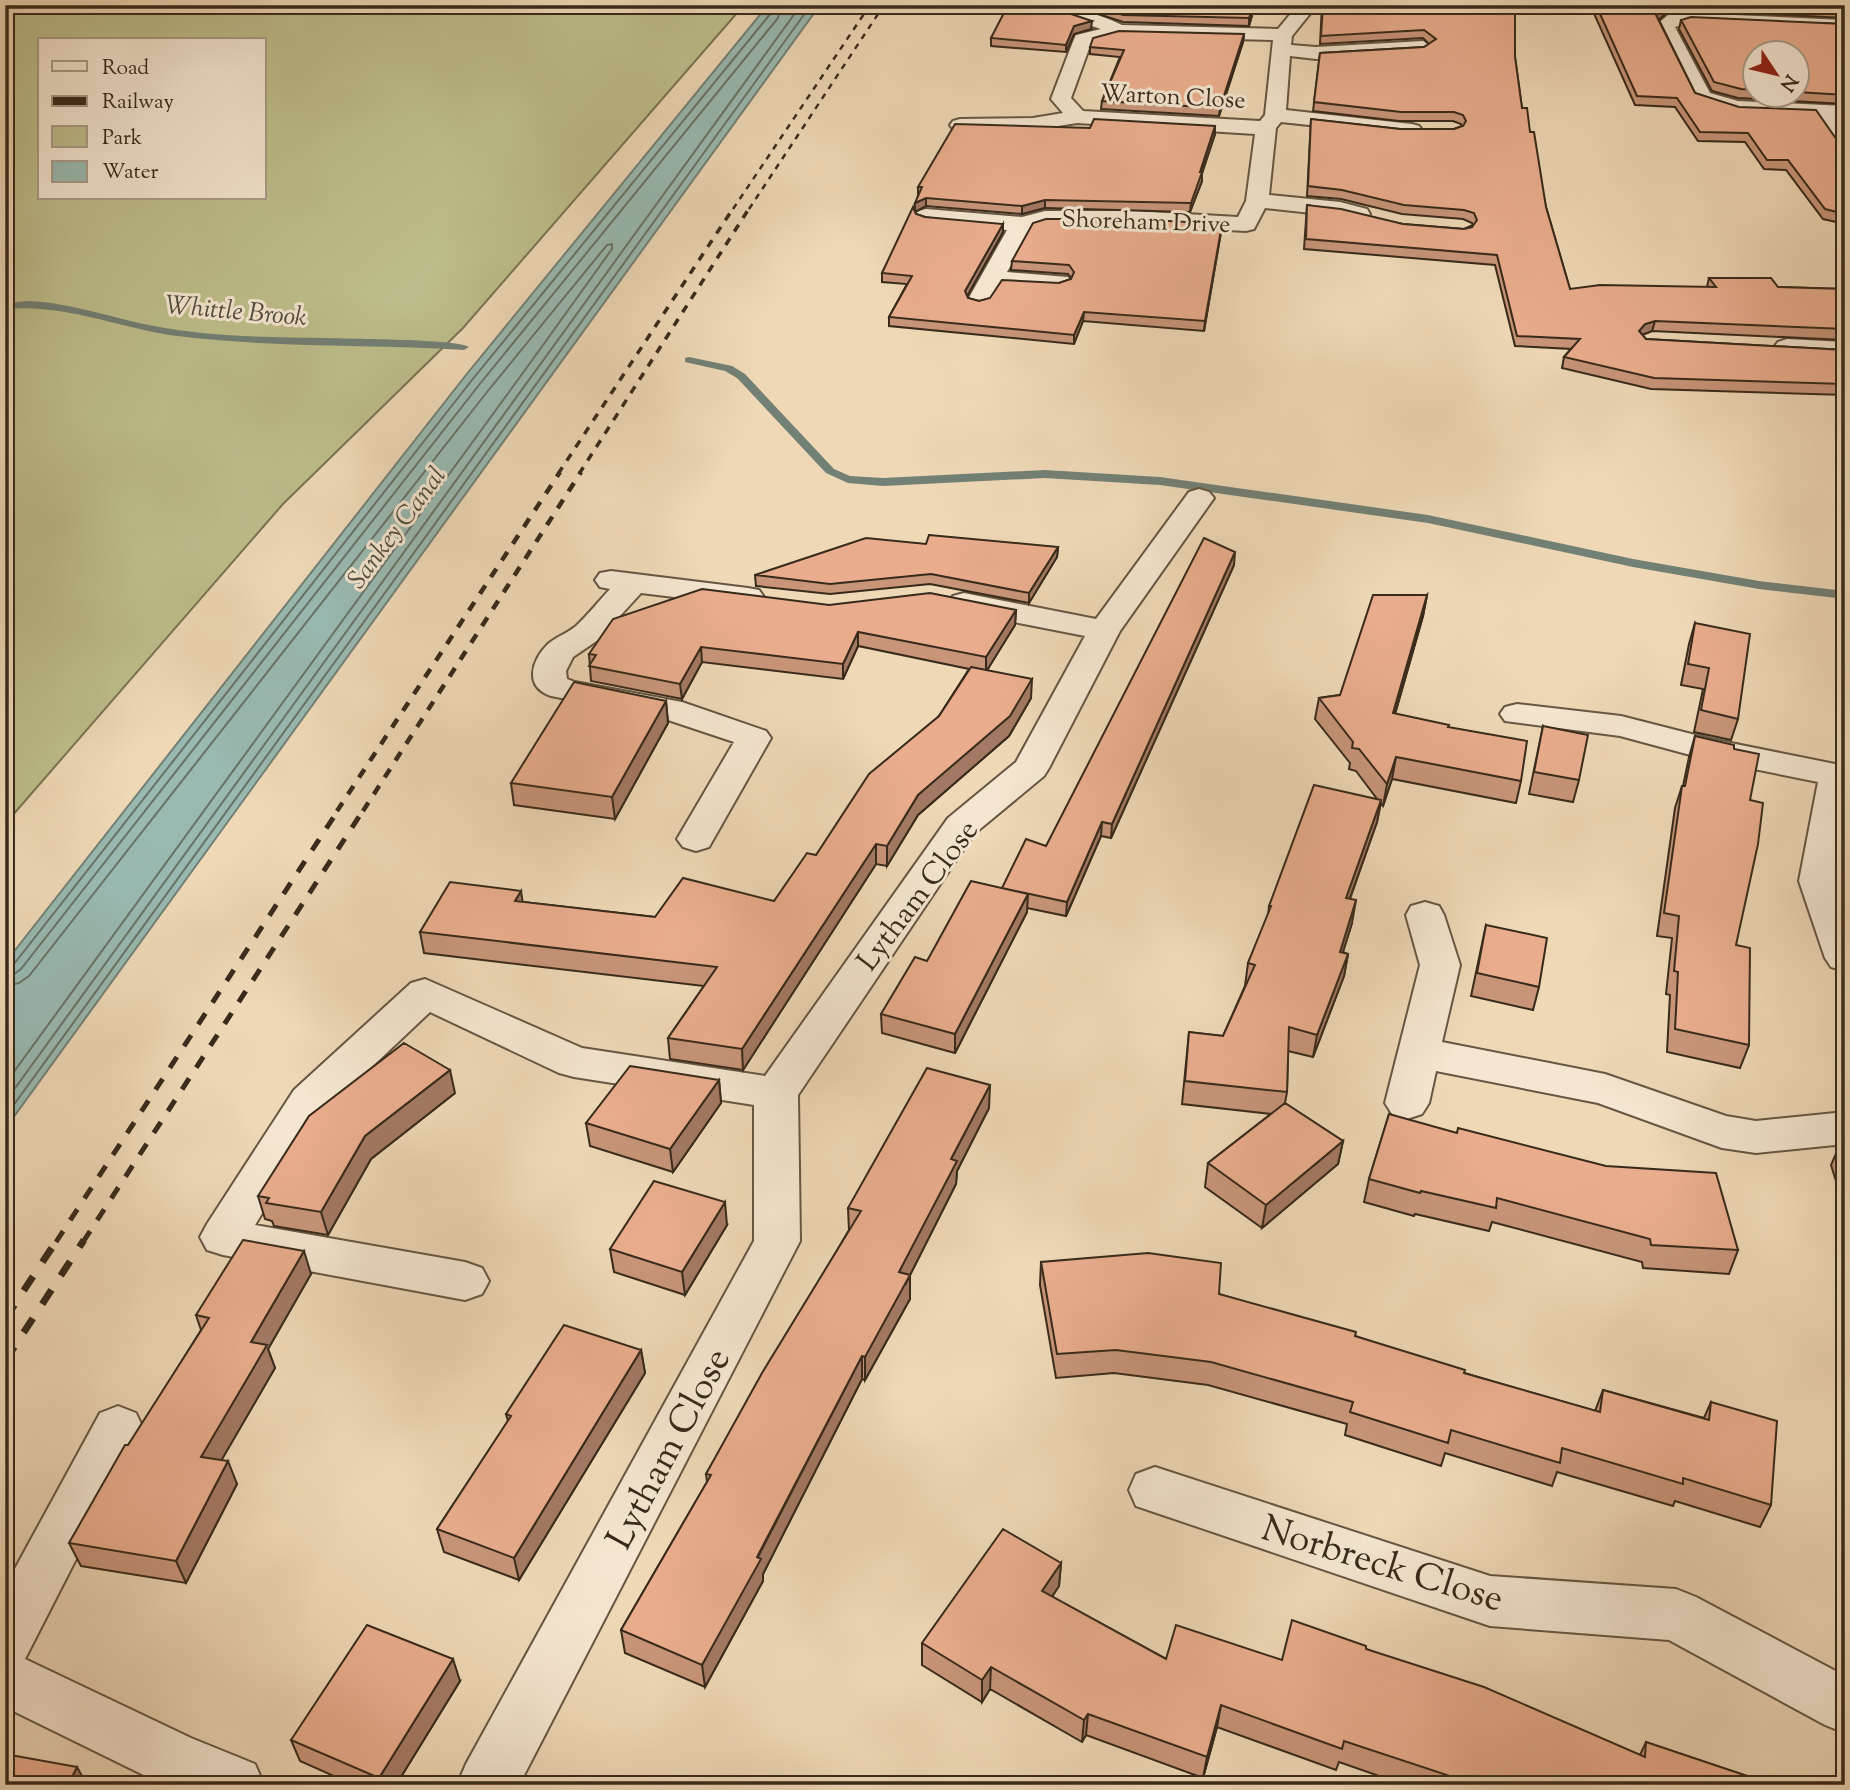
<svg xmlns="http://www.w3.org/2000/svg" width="1850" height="1790" viewBox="0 0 1850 1790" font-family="'Sorts Mill Goudy',serif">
	<rect width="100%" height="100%" fill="#eed8b6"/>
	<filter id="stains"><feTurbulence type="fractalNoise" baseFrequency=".00286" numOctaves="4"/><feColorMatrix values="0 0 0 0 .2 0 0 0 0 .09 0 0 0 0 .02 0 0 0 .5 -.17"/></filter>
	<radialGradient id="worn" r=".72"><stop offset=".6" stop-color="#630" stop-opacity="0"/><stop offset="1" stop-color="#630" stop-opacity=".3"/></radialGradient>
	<!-- green -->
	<path fill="#bdbe8b" stroke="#7a7453" stroke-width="2" fill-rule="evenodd" d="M5,5H744L463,328L283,504L5,824ZM40,40H264V198H40Z"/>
	<!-- water -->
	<path fill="#99b9b1" stroke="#728075" stroke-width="2" d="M768,5H820L5,1129V963L466,375Z"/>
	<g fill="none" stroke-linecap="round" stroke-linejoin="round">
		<!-- shore -->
		<path stroke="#687266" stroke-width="2" d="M5,967L14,964L472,380L771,13L773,5
			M5,976L13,975L21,969L479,385L778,18L781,5
			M5,986L19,983L29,976L487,392L607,245L612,244V249L533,359L5,1084
			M5,1102L801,5
			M5,1117L811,5"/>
		<!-- stream -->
		<path fill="#728075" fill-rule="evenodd" d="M29,301C72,303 112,318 154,326C210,337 269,337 326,338C348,339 457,339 469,347L464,350C369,344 272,348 177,336C117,328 68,304 5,309V303Z
			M689,357L732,366L745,374L834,469L850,476L883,478L1045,470L1160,477L1428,515L1633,559L1759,581L1845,591V599L1759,589L1633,567L1428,523L1160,485L1045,478L883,486L848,483L826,473L737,378L725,371L685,362V358Z"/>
		<defs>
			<path id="minor" d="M1298,5H1317L1292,36L1291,45L1316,47L1423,41L1432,47L1423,53L1316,59L1290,56L1286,110L1412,124L1419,126L1422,130L1419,134L1412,136L1281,122L1276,128L1269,195L1340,202L1367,209L1370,214L1367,219L1359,221L1339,216L1265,208L1254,229L1246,231L1132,225H1045L1031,229L1007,272L1068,277L1071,282L1068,287L1059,289L1000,286L988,306L979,308L970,306L967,301L1007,230L926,223L918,221L915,216L918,211L926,209L1022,217L1045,211H1132L1238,217L1246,201L1255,134L1077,123L1033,130L953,129L950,125L953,121L960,119L1033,118L1063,113L1051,99L1074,39L1076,35L1101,29L1071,19L1016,15L1013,11L1016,7C1048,0 1092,10 1122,25L1278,29ZM1118,36L1273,40L1265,115L1260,121L1083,111L1071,98L1091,43Z
				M1689,13L1845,20V30L1689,23L1675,27L1710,93L1738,101L1845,106V118H1836L1845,131V153L1838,151L1815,117L1737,113L1695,101L1656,25L1668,15Z
				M1787,339L1845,342V358L1778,352L1774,347L1778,342Z
				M1199,489L1209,492L1214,498L1120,631L1049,768L1044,776L974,834L798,1095L800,1241L519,1785H457L466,1764L754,1241V1105L574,1077L559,1073L430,1012L324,1112L255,1225L465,1262L482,1268L489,1281L482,1294L465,1300L223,1255L207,1250L200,1237L207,1224L294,1090L411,983L425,979L582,1048L765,1076L948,818L1016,762L1085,636L953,610L948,603L953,596L964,593L1096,619L1189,492Z
				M611,571L748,588L759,590L764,597L759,604L748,606L641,593L598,640L573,657L566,671L567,679L575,682L682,702L766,731L771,738L709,847L696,851L683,847L677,839L734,742L659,717L551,696C524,687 531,661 548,644C556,637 568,633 576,626C588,615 599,601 610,589L600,587L595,580L600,573Z
				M1517,704L1621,716L1711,739L1845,766V835L1837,881L1845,902V971L1831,967L1825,958L1799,881L1818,782L1709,760L1620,736L1505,721L1500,714L1505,707Z
				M1425,902L1439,906L1444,915L1460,965L1442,1042L1605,1074L1726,1116L1756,1121L1845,1112V1144L1756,1153L1722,1148L1598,1103L1436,1071L1429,1103L1422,1114L1407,1119L1392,1114L1385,1103L1420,965L1406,915L1411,906Z
				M118,1406L136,1413L143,1428L25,1659L191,1738L255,1764L264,1785H164L5,1707V1587L100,1413Z
				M1155,1467L1490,1576L1676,1589L1696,1597L1845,1676V1733L1825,1725L1669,1640L1490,1626L1136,1506L1129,1490L1136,1474Z"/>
		</defs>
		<!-- minor casing -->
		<use href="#minor" stroke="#665642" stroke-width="4"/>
		<!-- minor -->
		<use href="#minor" fill="#f4e6d0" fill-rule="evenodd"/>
		<!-- rail-far4 -->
		<path stroke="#382a1b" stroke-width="2.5" stroke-dasharray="6 6" stroke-linecap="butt" d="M733,209L870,5
			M749,209L884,5"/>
		<!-- rail-far3 -->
		<path stroke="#382a1b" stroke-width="3.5" stroke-dasharray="8 8" stroke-linecap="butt" d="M558,474L734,207
			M579,474L750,207"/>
		<!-- rail-far2 -->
		<path stroke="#382a1b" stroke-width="4.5" stroke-dasharray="10 10" stroke-linecap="butt" d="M337,811L560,472
			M363,811L581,472"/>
		<!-- rail-far1 -->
		<path stroke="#382a1b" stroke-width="5" stroke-dasharray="13 13" stroke-linecap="butt" d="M56,1242L339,809
			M83,1242L364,809"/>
		<!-- rail -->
		<path stroke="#382a1b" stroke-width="7" stroke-dasharray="17 17" stroke-linecap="butt" d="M5,1319L57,1240
			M5,1361L84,1240"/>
	</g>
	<!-- wall -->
	<path fill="#c89579" stroke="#382a1b" stroke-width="2" fill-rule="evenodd" d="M1014,5L1013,7L1014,9L1091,29L1074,34L1066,52L991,46V38Z
		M1071,5H1255L1249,26L1123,22Z
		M1322,5H1845V18L1689,10L1668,12L1659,20L1695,93L1845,145V224L1823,219L1786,170L1764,169L1745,142L1698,141L1675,107L1635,105L1592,9L1591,14L1515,8V57L1522,108L1530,132L1546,207L1570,289L1707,287L1709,278L1778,287L1845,289V340L1652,331L1642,335L1646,339L1845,350V395L1651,389L1562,368L1564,357L1571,349L1515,346L1495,265L1304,249L1307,205L1403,224L1464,229L1473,225L1472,223L1463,219L1402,214L1341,199L1307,196L1311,119L1400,129H1454L1462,126L1461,124L1453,121H1399L1313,111L1320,53L1424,47L1429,44L1423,38L1320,44Z
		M1681,20L1845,24V104L1738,98L1712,91L1679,29ZM1755,52H1797V94H1755Z
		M1244,34L1243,42L1219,116L1101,109L1102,101L1120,57L1090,54V47Z
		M1844,111H1845V126L1841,121Z
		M1215,126V134L1202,172V181L1190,212L1045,208L1022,214L926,206L915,212L916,214L925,217L1003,232L967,296L968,298L979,301L1059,283L1071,279V278L1068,274L1011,270L1012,261L1221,232L1204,331L1083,321L1074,344L889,326V317L907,284L882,282V273L915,211L918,195V187L1090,128Z
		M926,544L1058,547L1057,557L1029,603L930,584L830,594L756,586L755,575Z
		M1234,565L1111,838L1101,836L1066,916L1027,908V912L955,1053L882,1033L881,1014L927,961L1046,846Z
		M1427,595L1423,616L1395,714L1448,727L1521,781L1516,803L1392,779L1383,806L1381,803L1377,822L1350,899L1352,923L1343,952L1348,954L1344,976L1313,1057L1288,1051L1287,1092L1285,1103L1343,1141L1338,1164L1262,1228L1205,1187L1208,1163L1271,1114L1182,1104L1189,1032L1223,1036L1245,986L1248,963L1268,916L1269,906L1377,799L1356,771L1349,769L1350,763L1315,719L1319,698L1340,695Z
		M829,605L1016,610L1015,625L987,670L1031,698L1009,736L918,815L887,866L876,864L743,1070L670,1059L668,1038L704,986L424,953L420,932L523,902L655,917L774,901L816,855L939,716L969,669L858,646L843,679L702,662L682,699L591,681L589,654Z
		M1695,623L1738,719L1731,740L1694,732L1703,689L1681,685L1689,644Z
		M666,701L668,723L615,819L514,805L511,783Z
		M1543,726L1579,780L1573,802L1529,794Z
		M1695,736L1734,749L1750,800L1736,945L1749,1045L1740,1068L1667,1052L1670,995L1666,994L1672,938L1657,936L1675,808L1682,786H1683L1689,757Z
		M1486,925L1539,987L1533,1010L1471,996Z
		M719,1080L721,1103L673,1172L590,1146L586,1123Z
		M455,1093L371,1159L328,1235L274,1226L272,1221L265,1219L258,1196Z
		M989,1108L957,1171L956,1184L910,1275V1299L865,1380L862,1379L763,1574V1581L705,1687L625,1653L621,1630L707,1482L706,1474L849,1230L848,1208Z
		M1389,1114L1738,1250L1729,1274L1643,1268L1642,1262L1492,1222L1489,1231L1415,1214L1414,1216L1364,1202L1369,1179Z
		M1841,1142L1845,1143V1210L1831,1165Z
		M727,1225L685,1295L614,1272L610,1249Z
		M1041,1262L1219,1294L1355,1336L1464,1373L1595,1411L1603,1390L1704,1418L1711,1402L1771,1505L1760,1527L1675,1501L1673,1506L1557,1472L1552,1486L1445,1453L1441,1466L1345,1435L1347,1424L1208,1385L1114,1373L1056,1378L1040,1285Z
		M311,1274L268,1349L275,1368L221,1460L237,1484L186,1583L81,1566L69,1543L201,1330L196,1315Z
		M641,1350L645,1373L519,1580L444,1552L437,1529L508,1421L506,1414Z
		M1061,1563L1059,1586L1052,1597L1166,1659L1282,1660L1366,1649L1640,1755L1646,1742L1774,1785H1405L1339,1762L1336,1770L1217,1727L1203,1778L1086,1735L1082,1742L990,1689L982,1702L922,1665V1643Z
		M460,1681L396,1785H354L300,1761L291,1740Z"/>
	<!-- shaded-wall -->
	<path fill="#a37963" stroke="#382a1b" stroke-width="2" d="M1254,5H1255L1249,26V18Z
		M1668,5H1690L1689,10L1668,12L1654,23L1656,15Z
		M1092,21L1091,29L1074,34L1066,52V45L1074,26Z
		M1244,34L1243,42L1219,116L1220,108Z
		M1215,126V134L1201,177L1202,172V181L1190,212L1191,203Z
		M926,198V206L915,212V203Z
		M1045,200V208L1022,214V206Z
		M1003,224V232L965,300V291Z
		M1222,224L1221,232L1204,331L1205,321Z
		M1084,312L1083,321L1074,344V335Z
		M1655,321L1652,331L1642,335L1639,331L1645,324Z
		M1058,547L1057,557L1029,603V593Z
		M1235,552L1234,565L1111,838L1112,824Z
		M1427,595L1423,616L1389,735L1393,713Z
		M1016,610L1015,625L986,672V657Z
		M858,632V646L843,679V664Z
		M701,647L702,662L682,699L680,684Z
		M1032,679L1031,698L1009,736L918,815L887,866V846L918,795Z
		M666,701L668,723L615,819L612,797Z
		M1396,757L1392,779L1383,806L1387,784Z
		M1381,800L1377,822L1342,920L1346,898Z
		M1102,822L1101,836L1066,916L1067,902Z
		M876,844V864L743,1070L742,1049Z
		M521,891L524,911L515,901Z
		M1028,894L1027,912L955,1053V1034Z
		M1356,900L1352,923L1336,974L1340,952Z
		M1348,954L1344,976L1313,1057L1317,1035Z
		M450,1070L455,1093L371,1159L328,1235L321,1212L365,1136Z
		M719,1080L721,1103L673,1172L670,1149Z
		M990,1085L989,1108L957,1171L956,1184L905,1285L910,1275V1299L865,1380V1357L899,1272L951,1159Z
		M1343,1141L1338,1164L1262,1228L1266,1205Z
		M725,1202L727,1225L685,1295L682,1272Z
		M304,1251L311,1274L268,1349L275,1368L210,1480L201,1457L251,1342Z
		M641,1350L645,1373L519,1580L514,1558Z
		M862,1356V1379L763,1574V1581L705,1687L702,1665Z
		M228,1461L237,1484L186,1583L176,1561Z
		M1061,1563L1059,1586L1040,1614L1042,1591Z
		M453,1659L460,1681L396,1785H382L379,1778Z
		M991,1667L990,1689L982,1702V1680Z
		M1221,1705L1217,1727L1203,1778L1207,1757Z
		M1088,1714L1086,1735L1082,1742L1084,1720Z
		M77,1767L87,1785H68Z"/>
	<!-- building -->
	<path fill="#e9ad8d" stroke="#382a1b" stroke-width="2" d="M1008,5H1012L1014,9L1071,14L1092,21L1074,26L1066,45L991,38Z
		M1093,5H1254L1249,18L1123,15Z
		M1323,5H1515V57L1522,108H1527L1530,132H1534L1546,207L1570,289L1600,285L1716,287L1709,278H1771L1778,287L1845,289V329L1655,321L1645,324L1639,331L1646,339L1845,350V384L1654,378L1564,357L1580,339L1517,336L1497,255L1306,239L1307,205L1341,209L1403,224L1464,229L1472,227L1477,220L1474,213L1464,210L1404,205L1342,190L1308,186L1311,119L1400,129H1454L1463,126L1466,121L1463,115L1454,112H1401L1314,102L1320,53L1424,47L1436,39L1424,30L1321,36Z
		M1596,5H1668L1656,15L1695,93L1739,107L1816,110L1839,143L1845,145V214L1825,209L1788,160H1767L1748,133L1700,132L1677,98L1637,96Z
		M1755,5H1845V10Z
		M1691,17L1845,24V95L1797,92V52H1755V90L1741,89L1714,82L1681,20Z
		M1119,31L1244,34L1220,108L1102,101L1124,50L1090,47L1093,38Z
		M1094,119L1215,126L1200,172H1202L1191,203L1045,200L1022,206L926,198L915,203L922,187H918L955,124L1090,128Z
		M913,207L916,214L925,217L1003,224L965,291L968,298L979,301L990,298L1002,280L1059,283L1071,279L1074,272L1069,265L1012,261L1033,223L1046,219H1133L1222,224L1205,321L1084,312L1074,335L889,317L912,276L882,273Z
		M929,535L1058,547L1029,593L931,574L830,584L755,575L866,538L926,544Z
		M1204,538L1235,552L1112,824L1102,822L1067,902L1002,888L1026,839L1046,846Z
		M702,589L829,605L930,593L1016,610L986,657L858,632L843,664L701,647L680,684L589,666L596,655L589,654L613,619Z
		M1373,595H1427L1393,713L1449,725L1448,727L1527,741L1521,781L1396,757L1387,784L1359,749L1352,748L1353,742L1319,698L1340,695Z
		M1695,623L1750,634L1738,719L1701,710L1709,668L1688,664Z
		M971,667L1032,679L1010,716L918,795L887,846L876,844L742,1049L668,1038L717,967L420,932L450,882L521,891L515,901L655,917L683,878L774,901L807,853L816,855L869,774L939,716Z
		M574,682L666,701L612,797L511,783Z
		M1543,726L1588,735L1579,780L1534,772Z
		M1695,736L1734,745V749L1759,754L1750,800L1763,803L1758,844L1736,945L1750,948L1749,1045L1675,1029L1678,972L1674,971L1679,916L1664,913L1682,786H1685Z
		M1314,785L1381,800L1346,898L1356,900L1340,952L1348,954L1317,1035L1289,1027L1287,1092L1185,1081L1189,1032L1223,1036L1255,965L1248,963L1271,906H1269Z
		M971,881L1028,894L955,1034L881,1014L915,957L927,961Z
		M1486,925L1547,938L1539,987L1477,973Z
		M404,1043L450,1070L365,1136L321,1212L266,1203L269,1198L258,1196L309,1116Z
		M630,1066L719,1080L670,1149L586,1123Z
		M927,1068L990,1085L951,1159L957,1161L899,1272L910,1275L865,1357L862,1356L757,1557L761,1559L702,1665L621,1630L711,1475L706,1474L762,1373L861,1211L848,1208Z
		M1285,1103L1343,1141L1266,1205L1208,1163Z
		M1389,1114L1457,1133L1458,1128L1606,1166L1716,1173L1738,1250L1651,1245L1650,1239L1497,1198L1496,1208L1421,1191L1420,1193L1369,1179Z
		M1841,1142L1845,1143V1153Z
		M654,1181L725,1202L682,1272L610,1249Z
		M243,1240L304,1251L251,1342L267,1345L201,1457L228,1461L176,1561L69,1543L125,1445H128L209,1318L196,1315Z
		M1148,1253L1221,1263L1219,1294L1356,1332L1355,1336L1465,1370L1464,1373L1600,1412L1603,1390L1709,1420L1711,1402L1777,1421L1771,1505L1683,1478V1484L1562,1448L1560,1463L1451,1430L1448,1443L1350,1412L1353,1402L1211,1362L1116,1350L1057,1354L1041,1262Z
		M564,1325L641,1350L514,1558L437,1529L511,1416L506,1414Z
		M1003,1529L1061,1563L1042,1591L1166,1659L1176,1625L1282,1660L1292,1620L1366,1646V1649L1484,1687L1645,1757L1646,1742L1774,1785H1477L1344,1741L1342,1749L1221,1705L1207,1757L1088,1714L1084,1720L991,1667L982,1680L922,1643Z
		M367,1625L453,1659L379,1778L291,1740Z
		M5,1754L77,1767L68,1785H5Z"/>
	<g text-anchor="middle" stroke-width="6" stroke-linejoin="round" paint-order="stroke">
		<!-- far-street labels -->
		<g font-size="24" fill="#382a1b" stroke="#f4e6d0">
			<text transform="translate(1173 96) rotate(3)" y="8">Warton Close</text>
			<text transform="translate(1146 221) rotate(2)" y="8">Shoreham Drive</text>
		</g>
		<!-- far-water labels -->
		<g font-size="26" font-style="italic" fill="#504e40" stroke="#f4e6d0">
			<text transform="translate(236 310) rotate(5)" y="9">Whittle Brook</text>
			<text transform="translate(396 527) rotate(-53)" y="9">Sankey Canal</text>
		</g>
		<!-- street labels -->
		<g font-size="30" fill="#382a1b" stroke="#f4e6d0">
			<text transform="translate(917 895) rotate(-53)" y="10">Lytham Close</text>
		</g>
		<!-- near-street labels -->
		<g font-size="37" fill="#382a1b" stroke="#f4e6d0">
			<text transform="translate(667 1448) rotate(-62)" y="13">Lytham Close</text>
			<text transform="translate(1383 1562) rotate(17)" y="13">Norbreck Close</text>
		</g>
	</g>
	<!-- margin -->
	<rect width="1850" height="1790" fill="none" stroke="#eed8b6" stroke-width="28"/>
	<rect x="7" y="7" width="1836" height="1776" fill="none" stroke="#382a1b" stroke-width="3.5"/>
	<rect x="14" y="14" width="1822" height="1762" fill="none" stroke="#382a1b" stroke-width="2"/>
	<!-- legend -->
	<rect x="38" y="38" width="228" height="161" fill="#f4e6d0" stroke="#a99b88" stroke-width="2"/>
	<rect x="52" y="61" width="35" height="10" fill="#f4e6d0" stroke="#a99b88" stroke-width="2"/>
	<text x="102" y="74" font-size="21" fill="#382a1b">Road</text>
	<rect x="52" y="96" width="35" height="10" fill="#382a1b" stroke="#a99b88" stroke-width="2"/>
	<text x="102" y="108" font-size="21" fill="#382a1b">Railway</text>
	<rect x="52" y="126" width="35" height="21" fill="#bdbe8b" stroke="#a99b88" stroke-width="2"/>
	<text x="102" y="144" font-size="21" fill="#382a1b">Park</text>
	<rect x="52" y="161" width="35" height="21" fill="#99b9b1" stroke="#a99b88" stroke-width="2"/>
	<text x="102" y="178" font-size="21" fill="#382a1b">Water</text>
	<!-- north arrow -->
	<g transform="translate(1776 74) rotate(125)"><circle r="33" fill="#f4e6d0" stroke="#a99b88" stroke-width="2"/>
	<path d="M0-5L12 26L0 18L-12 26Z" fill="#8f2418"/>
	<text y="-10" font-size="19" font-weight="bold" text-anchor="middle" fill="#382a1b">N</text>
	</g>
	<rect width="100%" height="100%" filter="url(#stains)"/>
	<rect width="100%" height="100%" fill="url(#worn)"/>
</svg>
